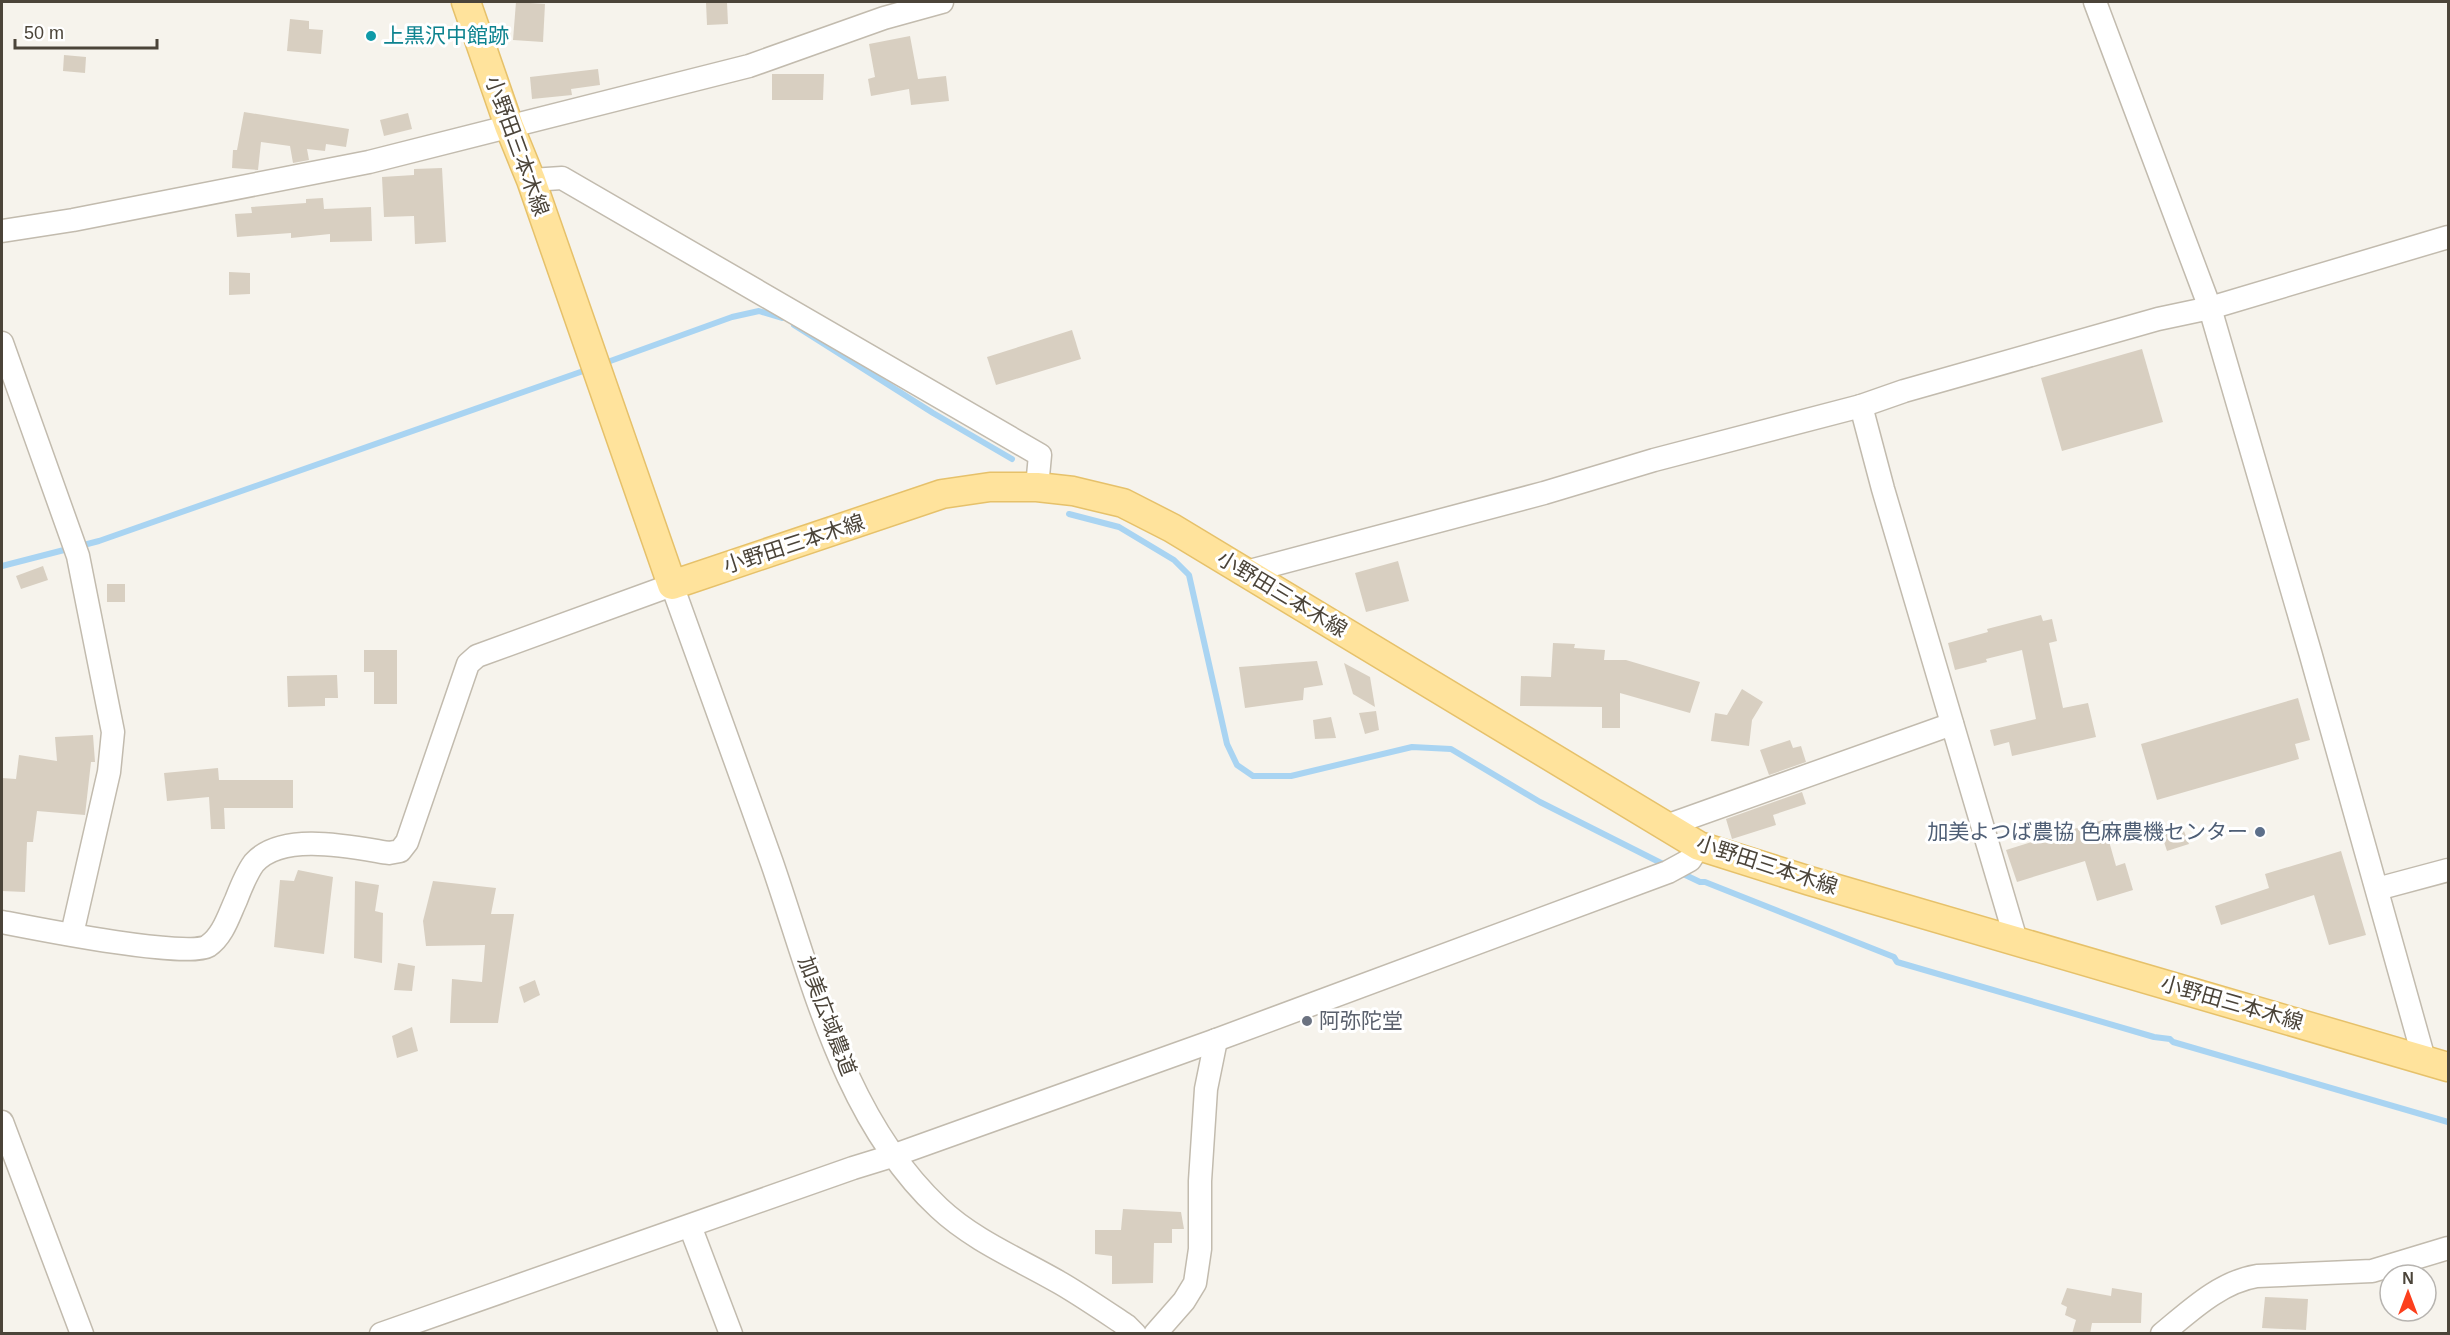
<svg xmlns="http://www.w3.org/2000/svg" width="2450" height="1335" viewBox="0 0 2450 1335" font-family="Arial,'Noto Sans JP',sans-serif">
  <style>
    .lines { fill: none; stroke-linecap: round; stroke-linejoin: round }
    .stream { stroke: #a9d4f2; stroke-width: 6 }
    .building { fill: #d8cfc1 }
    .minor-casing { stroke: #c2bbae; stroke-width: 25 }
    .major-casing { stroke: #e6c16a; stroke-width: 31 }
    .minor { stroke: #fff; stroke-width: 22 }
    .major { stroke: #ffe39c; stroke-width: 28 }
    .culture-dot { fill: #0f9aa8; stroke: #fff; stroke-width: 2 }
    .service-dot { fill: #5c6f8a; stroke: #fff; stroke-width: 2 }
    .worship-dot { fill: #6b7280; stroke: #fff; stroke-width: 2 }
    .labels { text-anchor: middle; stroke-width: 6; stroke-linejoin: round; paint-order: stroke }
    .culture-label { font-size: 21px; fill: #0d838f; stroke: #fff; text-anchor: start }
    .street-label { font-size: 21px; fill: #4b4439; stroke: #fff }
    .service-label { font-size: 21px; fill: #4e5e75; stroke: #fff; text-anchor: end }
    .worship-label { font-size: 21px; fill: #5b616d; stroke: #fff; text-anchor: start }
  </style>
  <rect width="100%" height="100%" fill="#f6f3ec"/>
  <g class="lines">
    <g class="stream">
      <path d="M794,325L933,413L1012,459"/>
      <path d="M602,364L732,317L759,311L782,318"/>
      <path d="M1069,514L1119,527L1174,560L1189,575L1227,744L1237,765L1253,776H1291L1412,747L1451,749L1540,802L1667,866"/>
      <path d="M2,566L99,541L589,369"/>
      <path d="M1679,872L1700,882H1705L1894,957L1897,962L2154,1037L2170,1039L2173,1042L2448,1122"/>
    </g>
  </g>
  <g class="building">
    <path d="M516,2L545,4L543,42L513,40Z"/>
    <path d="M706,2H727L728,24L707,25Z"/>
    <path d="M290,19L309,21V29L323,30L321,54L287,51Z"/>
    <path d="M910,36L918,79L946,76L949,101L911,105L909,89L871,96L868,79L875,77L869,44Z"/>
    <path d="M64,55L86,57L85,73L63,71Z"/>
    <path d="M598,69L600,85L571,89L572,95L532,99L530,77Z"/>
    <path d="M772,74H824L823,100H772Z"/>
    <path d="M244,112L349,129L346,147L326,144L325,151L307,149L309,160L293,163L290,146L261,142L258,170L232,168L233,150H237Z"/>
    <path d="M408,113L412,129L384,136L380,120Z"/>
    <path d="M442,168L446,242L415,244L414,216L384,217L382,177L414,175V169Z"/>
    <path d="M323,198L324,209L371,207L372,241L330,242V234L291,238V233L237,237L235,214L252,213L251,207L306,203V199Z"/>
    <path d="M229,272L250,273V294L229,295Z"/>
    <path d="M1072,330L1081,359L996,385L987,357Z"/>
    <path d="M2142,349L2163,422L2062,451L2041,378Z"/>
    <path d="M1398,561L1409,601L1366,612L1355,573Z"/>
    <path d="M43,566L48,580L21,589L16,576Z"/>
    <rect x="107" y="584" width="18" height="18"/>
    <path d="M2041,615L2043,621L2052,619L2057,641L2049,643L2063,708L2088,703L2096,737L2012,756L2009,742L1994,746L1990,730L2036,719L2022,650L1986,659L1987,662L1955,670L1948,643L1988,632L1987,629Z"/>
    <path d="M1553,643L1575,644L1574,648L1605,650L1604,660H1626L1700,682L1690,713L1620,693V728H1602V707L1520,706L1521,676L1551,677Z"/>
    <path d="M364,650H397V704H374V672H364Z"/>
    <path d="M1317,661L1323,685L1304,688L1303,700L1245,708L1239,667Z"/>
    <path d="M1344,663L1370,677L1375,707L1353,694Z"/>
    <path d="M337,675L338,698H325V706L288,707L287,676Z"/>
    <path d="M1742,689L1763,702L1752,720L1749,746L1711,741L1715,713L1727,715Z"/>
    <path d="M2298,698L2310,740L2295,744L2299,759L2157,800L2141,744Z"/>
    <path d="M1376,711L1379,730L1365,734L1359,713Z"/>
    <path d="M1331,717L1336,738L1315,739L1313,720Z"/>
    <path d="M93,735L95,762H91L85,815L37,811L33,842H27L25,892L2,891V778L16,779L19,755L57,761L55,737Z"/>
    <path d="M1790,740L1793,748L1801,746L1806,762L1769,775L1760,750Z"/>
    <path d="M218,768L219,780H293V808H224L225,829H211L209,797L167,801L164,773Z"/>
    <path d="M1802,792L1806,804L1773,815L1776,825L1732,839L1726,819Z"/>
    <path d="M2103,820L2116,866L2125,863L2133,890L2097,901L2085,861L2017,882L2006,850Z"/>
    <path d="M2182,826L2189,844L2167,851L2161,833Z"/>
    <path d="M2341,851L2366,935L2329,945L2314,895L2221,925L2215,906L2269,888L2265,874Z"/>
    <path d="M298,870L333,877L324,954L274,947L280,880L294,881Z"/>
    <path d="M355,881L379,885L375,911L383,913L382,963L354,958Z"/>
    <path d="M433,881L496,888L491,914H514L498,1023H450L452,979L482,982L485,945L426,946L423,921Z"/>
    <path d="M398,963L415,966L412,991L394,990Z"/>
    <path d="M535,980L540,995L524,1003L519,987Z"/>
    <path d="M412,1027L418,1051L397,1058L392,1036Z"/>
    <path d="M1123,1209L1181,1212L1184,1229H1172V1243H1154L1153,1283L1112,1284V1256L1095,1254V1230H1121Z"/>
    <path d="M2067,1288L2111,1296L2112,1288L2142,1293L2141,1323H2092L2090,1334H2072L2076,1320L2065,1315L2067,1307L2061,1304Z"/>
    <path d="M2265,1297L2308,1299L2306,1330L2262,1328Z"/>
  </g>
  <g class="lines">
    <defs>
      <g id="minor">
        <path d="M2095,2L2210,308L2310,652L2424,1059"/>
        <path d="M531,180L562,178L1040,455L1037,487"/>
        <path d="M2,231L73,220L369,162L749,66L884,18L942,2"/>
        <path d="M2,343L78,556L113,732L109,772L72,934"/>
        <path d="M1861,406L1883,489L2016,940"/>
        <path d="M1246,572L1544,493L1654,460L1861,406L1904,391L2158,319L2210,308L2448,237"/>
        <path d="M1666,826L1952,724"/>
        <path d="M2377,889L2448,870"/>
        <path d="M2,922C33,928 187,959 208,946C223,936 229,915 236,900C241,887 246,874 254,863C282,831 352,847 389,853L400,851L407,842L468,664L477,656L672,585C705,677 739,770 772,863C813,982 844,1119 939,1208C974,1241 1021,1260 1062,1284C1084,1297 1106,1312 1127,1326L1135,1334"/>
        <path d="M2,1122L82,1334"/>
        <path d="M690,1226L731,1334"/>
        <path d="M381,1334L853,1168L892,1156L1216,1040L1668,872L1690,860L1699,846"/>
        <path d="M1155,1334L1184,1301L1195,1283L1200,1249V1181L1206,1089L1216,1040"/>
        <path d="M2162,1334C2190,1311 2220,1282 2257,1276L2372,1271L2448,1248"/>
      </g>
      <path id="major" d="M466,2L509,126L531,180L672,585L942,494L990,487H1037L1073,491L1123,503L1172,528L1699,846L1810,881L2448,1067"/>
    </defs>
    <use href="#minor" class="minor-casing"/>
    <use href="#major" class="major-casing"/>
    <use href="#minor" class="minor"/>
    <use href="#major" class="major"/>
  </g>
  <circle class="culture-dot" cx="371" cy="36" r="6"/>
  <circle class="service-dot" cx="2260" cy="832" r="6"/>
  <circle class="worship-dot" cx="1307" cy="1021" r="6"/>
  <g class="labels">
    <g class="culture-label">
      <text x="383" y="43">上黒沢中館跡</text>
    </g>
    <g class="street-label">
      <text transform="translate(517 146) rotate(70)" y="7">小野田三本木線</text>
      <text transform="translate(794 544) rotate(-18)" y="7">小野田三本木線</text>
      <text transform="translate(1282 594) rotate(31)" y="7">小野田三本木線</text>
      <text transform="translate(1767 865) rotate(18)" y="7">小野田三本木線</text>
      <text transform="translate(2232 1003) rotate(16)" y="7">小野田三本木線</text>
      <text transform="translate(827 1016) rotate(69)" y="7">加美広域農道</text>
    </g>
    <g class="service-label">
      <text x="2248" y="839">加美よつば農協 色麻農機センター</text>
    </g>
    <g class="worship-label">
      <text x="1319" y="1028">阿弥陀堂</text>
    </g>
  </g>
  <rect width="2450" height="1335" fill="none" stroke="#4b4439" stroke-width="6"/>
  <g transform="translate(2408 1293)"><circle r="28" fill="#ffffff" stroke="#b7b4b0" stroke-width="1.5"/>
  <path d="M0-4.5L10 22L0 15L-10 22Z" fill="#fc3f1d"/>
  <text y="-9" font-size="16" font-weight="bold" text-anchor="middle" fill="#4b4439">N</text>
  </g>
  <path d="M15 39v9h142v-9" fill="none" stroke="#4b4439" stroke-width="3"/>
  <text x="24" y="39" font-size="18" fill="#4b4439" stroke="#ffffff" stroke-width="4.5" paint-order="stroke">50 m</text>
</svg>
